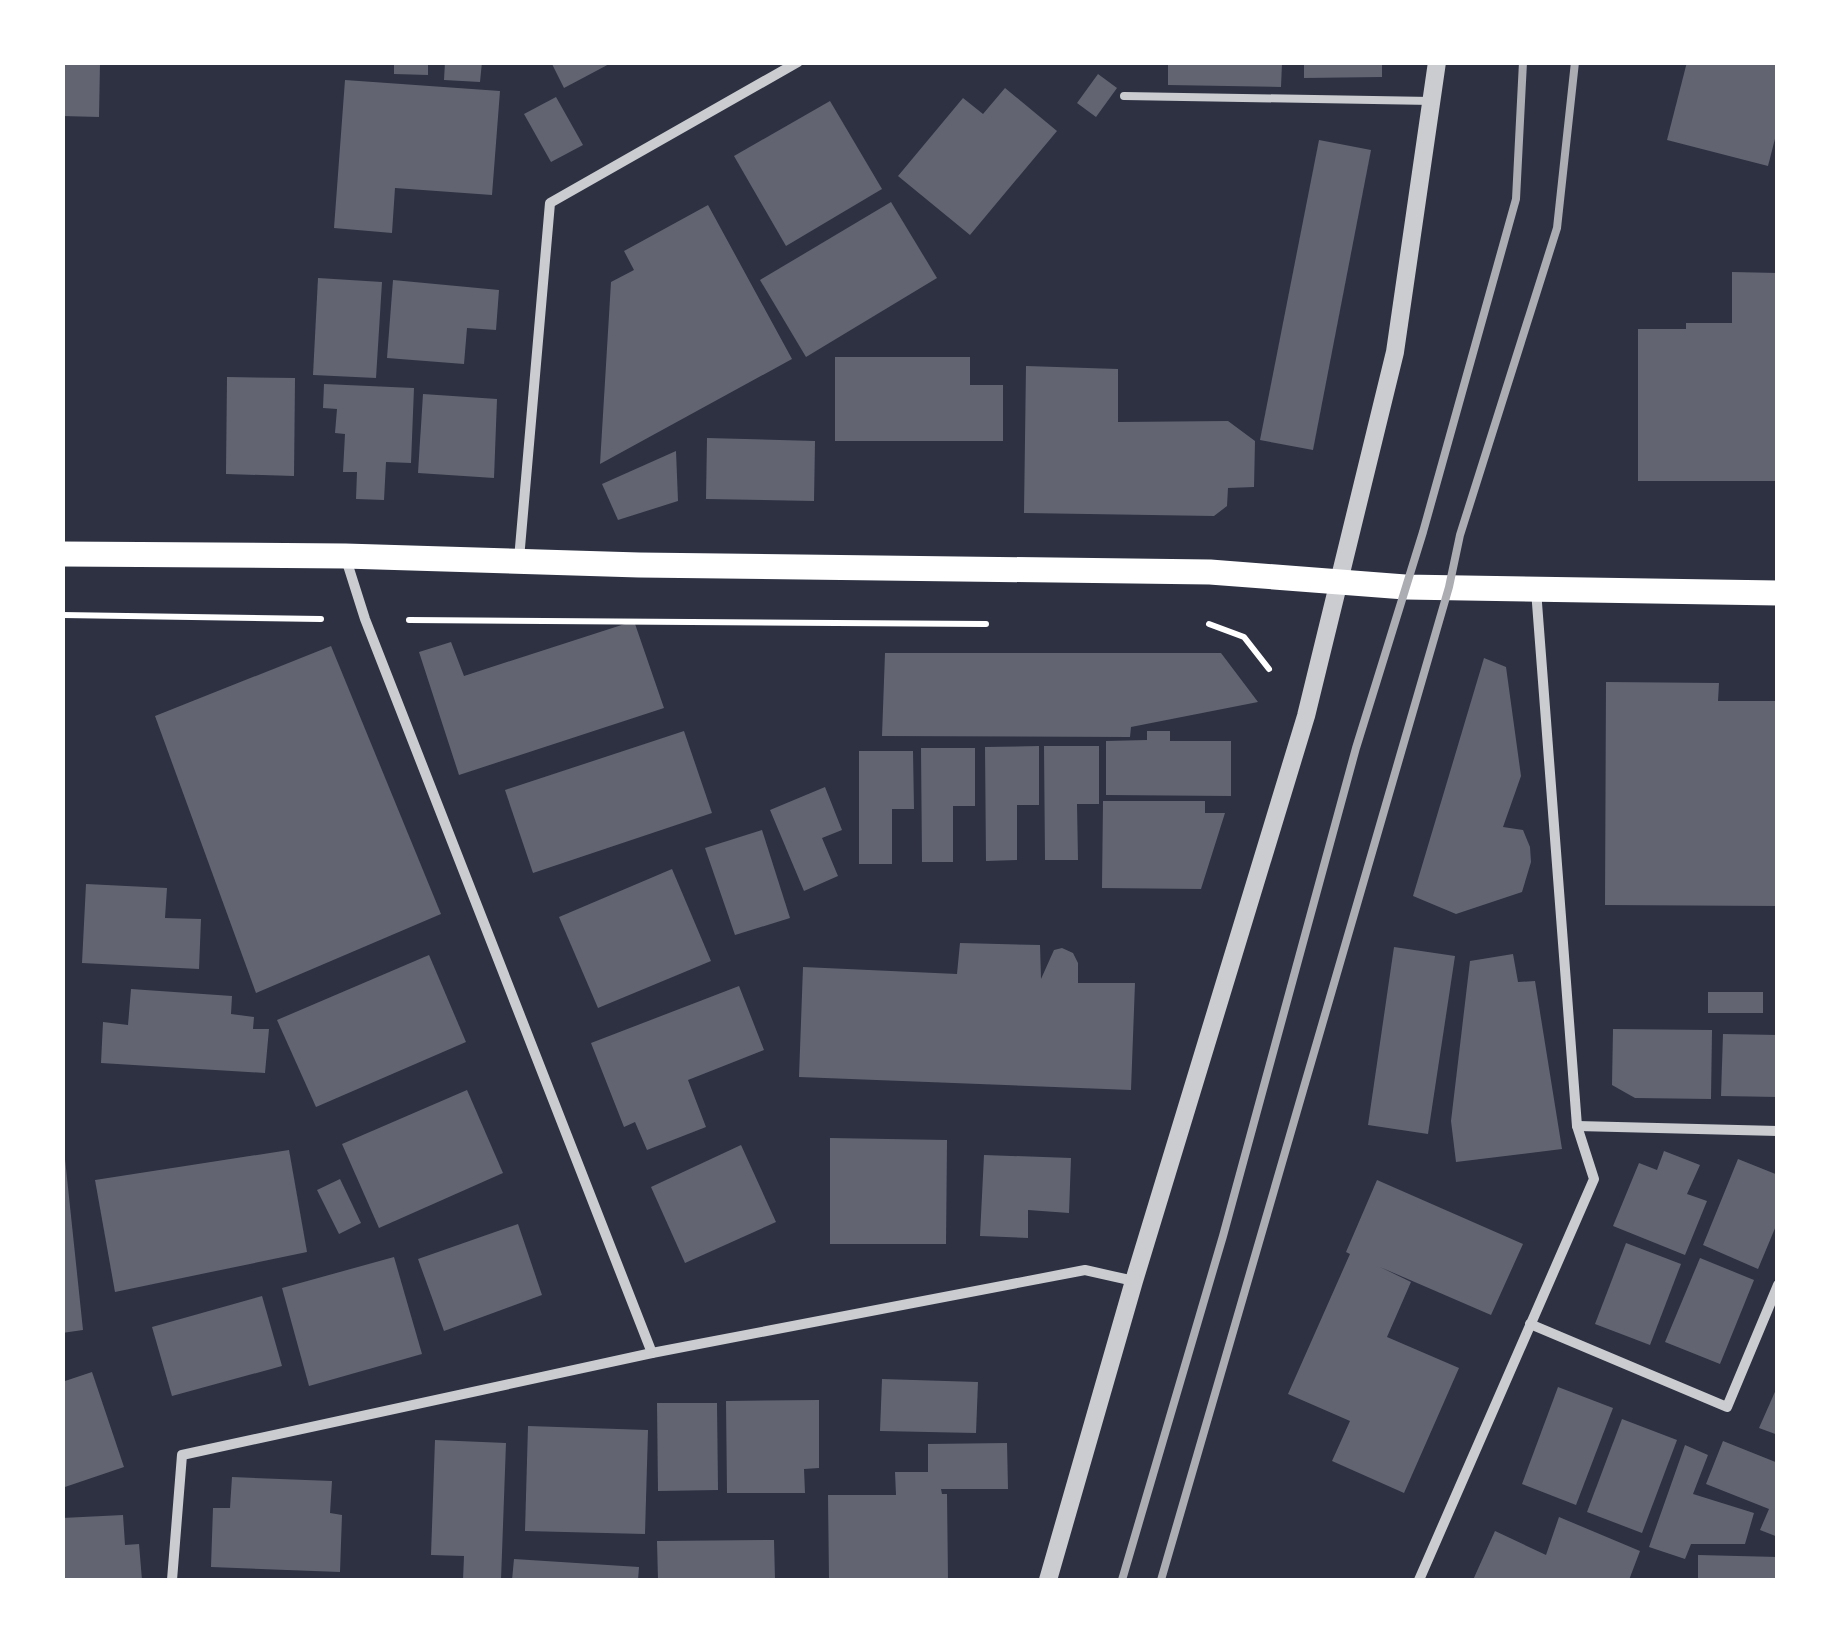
<svg xmlns="http://www.w3.org/2000/svg" width="1840" height="1643" viewBox="0 0 1840 1643" font-family="'Sofia Sans Condensed',sans-serif">
  <style>
    .building { fill: #626471 }
    .lines { fill: none; stroke-linecap: round; stroke-linejoin: round }
    .path { stroke: #fff; stroke-width: 6 }
    .service { stroke: #caccd0; stroke-width: 8 }
    .minor { stroke: #caccd0; stroke-width: 10 }
    .tertiary { stroke: #caccd0; stroke-width: 18 }
    .primary { stroke: #fff; stroke-width: 25 }
    .rail { stroke: #abadb3; stroke-width: 8 }
  </style>
  <rect width="100%" height="100%" fill="#2d3142"/>
  <g class="building">
    <path d="M62,62H100L99,117L62,116Z"/>
    <path d="M394,62H428V75L394,74Z"/>
    <path d="M445,62H482L480,82L444,80Z"/>
    <path d="M551,62H613L564,88Z"/>
    <path d="M1168,62L1282,63L1281,87L1168,85Z"/>
    <path d="M1304,62H1382V77L1304,78Z"/>
    <path d="M1687,62H1778V127L1768,166L1667,140Z"/>
    <path d="M1098,74L1117,88L1096,117L1077,103Z"/>
    <path d="M345,80L500,91L492,195L395,188L392,233L334,228Z"/>
    <path d="M1005,88L1057,131L970,235L898,176L963,98L983,114Z"/>
    <path d="M556,97L583,145L551,162L524,114Z"/>
    <path d="M830,101L882,189L786,246L734,156Z"/>
    <path d="M1319,140L1371,150L1313,450L1260,440Z"/>
    <path d="M891,202L937,278L806,357L760,280Z"/>
    <path d="M708,205L792,359L600,464L611,282L634,270L624,251Z"/>
    <path d="M1732,272L1778,273V481H1638V329H1686V323H1732Z"/>
    <path d="M318,278L382,282L376,378L313,375Z"/>
    <path d="M393,280L499,290L496,330L467,328L464,364L387,358Z"/>
    <path d="M835,357H970V385H1003V441H835Z"/>
    <path d="M1026,366L1118,369V422L1228,421L1255,441L1254,487L1228,488L1227,506L1214,516L1024,513Z"/>
    <path d="M227,377L295,378L294,476L226,474Z"/>
    <path d="M324,384L414,388L411,463L386,462L384,500L356,499L357,472H343L345,434L335,433L337,409L323,408Z"/>
    <path d="M423,394L497,399L494,478L418,473Z"/>
    <path d="M707,438L815,441L814,501L706,499Z"/>
    <path d="M676,451L678,501L618,520L602,484Z"/>
    <path d="M634,621L664,708L459,775L419,652L451,642L464,676Z"/>
    <path d="M331,646L441,914L256,993L155,716Z"/>
    <path d="M885,653H1221L1258,702L1131,727L1130,737L882,736Z"/>
    <path d="M1484,658L1506,667L1521,776L1503,827L1523,830L1530,847L1531,862L1522,892L1456,914L1413,896Z"/>
    <path d="M1606,682L1719,683L1718,701H1778V906L1605,905Z"/>
    <path d="M684,731L712,813L533,873L505,790Z"/>
    <path d="M1147,731H1170V741H1231V796L1106,795V741L1147,740Z"/>
    <path d="M1039,746V805H1017V860L986,861L985,747Z"/>
    <path d="M1044,746H1099V804H1077L1078,860H1045Z"/>
    <path d="M921,748H975V806H953V862H922Z"/>
    <path d="M859,751H913L914,809H892V864H859Z"/>
    <path d="M825,787L842,830L822,838L838,876L804,891L770,810Z"/>
    <path d="M1103,801H1205V813H1225L1201,889L1102,888Z"/>
    <path d="M762,830L790,918L735,935L705,848Z"/>
    <path d="M672,869L711,961L598,1008L559,917Z"/>
    <path d="M86,884L167,888L165,918L201,919L199,969L82,963Z"/>
    <path d="M960,943L1040,945L1041,979L1054,950L1062,948L1073,953L1078,963V983H1135L1131,1090L799,1077L803,967L957,974Z"/>
    <path d="M1394,947L1455,956L1428,1134L1368,1125Z"/>
    <path d="M1513,954L1518,982L1535,981L1562,1149L1456,1162L1451,1121L1470,961Z"/>
    <path d="M429,955L466,1042L316,1107L277,1020Z"/>
    <path d="M739,986L764,1050L688,1080L706,1127L647,1150L635,1122L624,1127L591,1043Z"/>
    <path d="M131,989L232,996L231,1014L254,1017L253,1029H269L265,1073L101,1063L103,1022L128,1025Z"/>
    <rect x="1708" y="992" width="55" height="21"/>
    <path d="M1613,1029L1712,1030L1711,1099L1635,1098L1612,1085Z"/>
    <path d="M1723,1034L1778,1035V1097L1721,1096Z"/>
    <path d="M467,1090L503,1173L379,1228L342,1144Z"/>
    <path d="M830,1138L947,1140L946,1244H830Z"/>
    <path d="M741,1145L776,1222L685,1263L651,1187Z"/>
    <path d="M289,1150L307,1252L115,1292L95,1180Z"/>
    <path d="M1664,1151L1700,1165L1687,1194L1707,1201L1685,1255L1613,1226L1639,1163L1657,1170Z"/>
    <path d="M984,1155L1071,1158L1069,1213L1028,1210V1238L980,1236Z"/>
    <path d="M62,1159H65L83,1330L62,1333Z"/>
    <path d="M1738,1159L1778,1175V1221L1758,1269L1703,1245Z"/>
    <path d="M340,1179L361,1223L339,1234L317,1190Z"/>
    <path d="M1377,1180L1523,1244L1491,1315L1380,1267L1411,1282L1387,1337L1459,1368L1404,1493L1332,1461L1350,1421L1288,1394L1350,1254L1346,1252Z"/>
    <path d="M518,1224L542,1295L444,1331L418,1259Z"/>
    <path d="M1626,1243L1681,1264L1650,1345L1595,1324Z"/>
    <path d="M394,1257L422,1354L309,1386L282,1288Z"/>
    <path d="M1700,1258L1754,1280L1720,1364L1665,1342Z"/>
    <path d="M262,1296L282,1366L172,1396L152,1327Z"/>
    <path d="M92,1372L124,1467L62,1488V1382Z"/>
    <path d="M882,1379L978,1382L976,1433L880,1431Z"/>
    <path d="M1778,1385V1435L1759,1428Z"/>
    <path d="M1558,1387L1613,1408L1576,1505L1522,1484Z"/>
    <path d="M819,1400V1468L804,1469L805,1493H727L726,1401Z"/>
    <path d="M657,1403H717L718,1490L658,1491Z"/>
    <path d="M1622,1419L1677,1440L1642,1533L1587,1512Z"/>
    <path d="M528,1426L648,1430L645,1534L525,1531Z"/>
    <path d="M435,1440L506,1443L501,1580H463L464,1556L431,1555Z"/>
    <path d="M1723,1441L1778,1463V1537L1760,1530L1769,1509L1706,1484Z"/>
    <path d="M1007,1443L1008,1489H941L942,1494H947L948,1580H829L828,1495H896L895,1472H928V1444Z"/>
    <path d="M1685,1445L1708,1455L1693,1494L1754,1513L1745,1544H1691L1685,1559L1649,1547Z"/>
    <path d="M232,1477L332,1481L330,1513L342,1515L340,1572L211,1567L213,1508H230Z"/>
    <path d="M123,1515L125,1545L139,1544L142,1580H62V1518Z"/>
    <path d="M1559,1517L1640,1551L1629,1580H1473L1495,1531L1546,1555Z"/>
    <path d="M774,1540L775,1580H658L657,1541Z"/>
    <path d="M1698,1555L1778,1557V1580H1698Z"/>
    <path d="M514,1559L639,1567L638,1580H512Z"/>
  </g>
  <g class="lines">
    <g class="path">
      <path d="M62,615L321,619"/>
      <path d="M409,620L986,624"/>
      <path d="M1209,624L1244,637L1269,669"/>
    </g>
    <path class="service" d="M1124,96L1432,101"/>
    <g class="minor">
      <path d="M345,556L365,619L652,1353"/>
      <path d="M519,559L550,203L798,62"/>
      <path d="M1577,1126L1778,1131"/>
      <path d="M1530,1324L1727,1407L1778,1285"/>
      <path d="M172,1580L182,1455L652,1353L1085,1270L1134,1281"/>
      <path d="M1419,1580L1594,1179L1577,1126L1536,590"/>
    </g>
    <path class="tertiary" d="M1048,1580L1134,1281L1306,716L1395,352L1437,62"/>
    <path class="primary" d="M62,554L345,556L639,565L1210,572L1405,587L1778,593"/>
    <g class="rail">
      <path d="M1122,1580L1223,1236L1356,748L1423,532L1516,199L1523,62"/>
      <path d="M1161,1580L1449,587L1460,535L1557,228L1575,62"/>
    </g>
  </g>
  <rect width="1840" height="1643" fill="none" stroke="#ffffff" stroke-width="130"/>
</svg>
